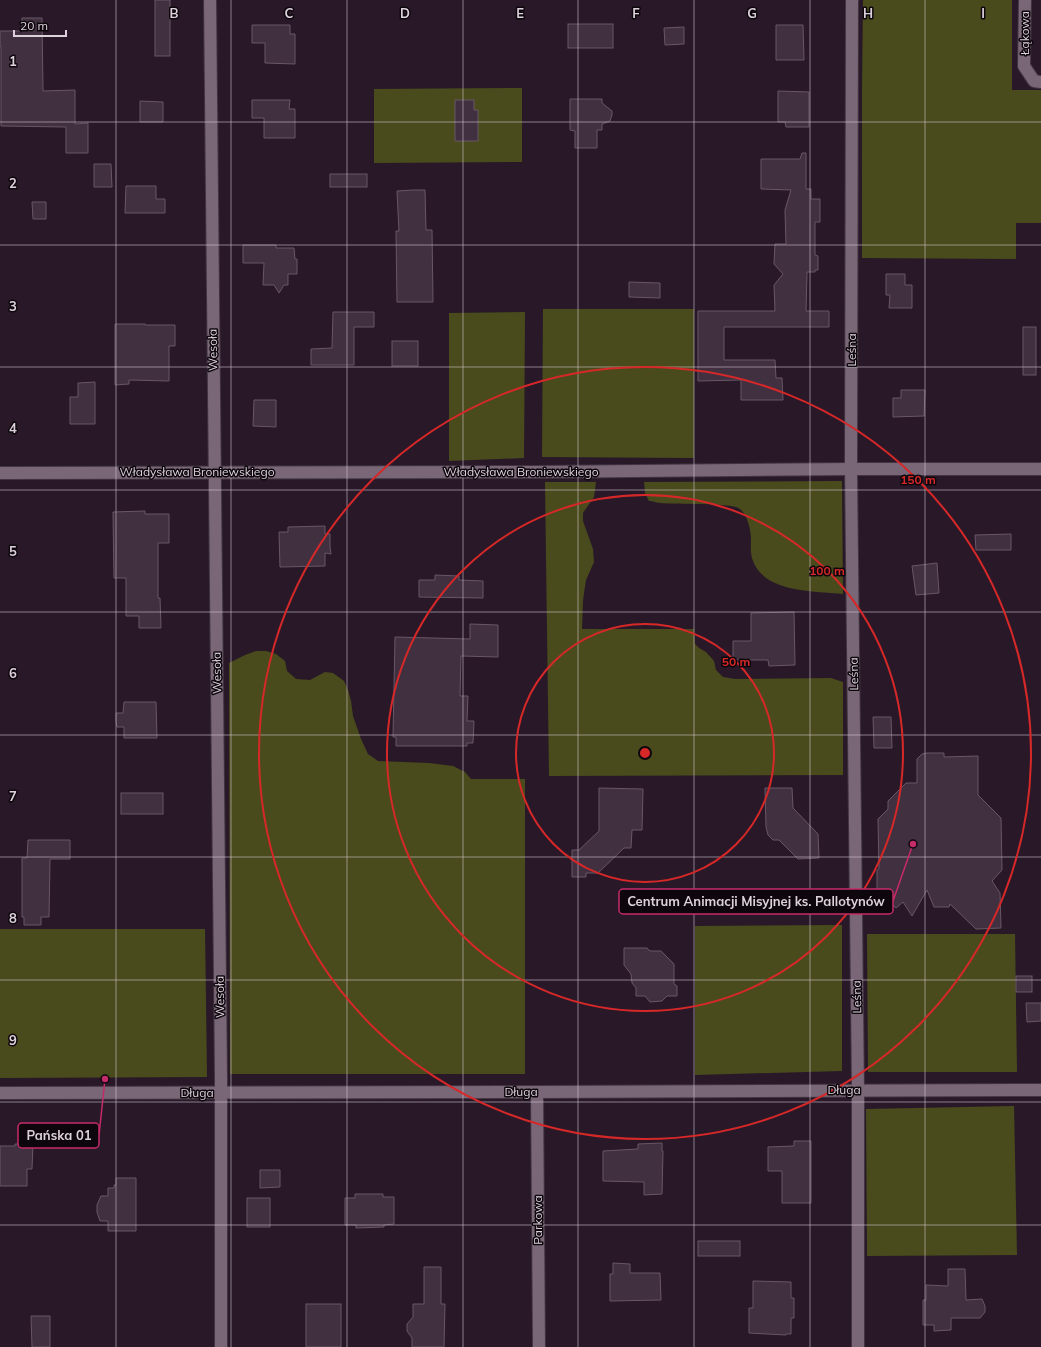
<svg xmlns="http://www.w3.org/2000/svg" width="1041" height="1347" viewBox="0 0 1041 1347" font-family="Mulish,sans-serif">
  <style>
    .green { fill: #494b1c }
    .building { fill: #413040; stroke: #695667 }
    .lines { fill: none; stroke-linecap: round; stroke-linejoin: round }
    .minor-casing { stroke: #423541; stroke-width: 14 }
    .minor { stroke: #796677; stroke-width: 12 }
    .grid { fill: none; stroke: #ddd2dc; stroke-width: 1; stroke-opacity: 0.55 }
    .ring { fill: none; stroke: #d62828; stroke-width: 2 }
    .labels { text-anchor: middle; stroke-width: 3; stroke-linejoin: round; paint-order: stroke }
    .street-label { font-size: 12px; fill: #ddd2dc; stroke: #0d070d }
    .grid-label { font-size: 13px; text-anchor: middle; font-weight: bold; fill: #ddd2dc; stroke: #0d070d; stroke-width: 3; stroke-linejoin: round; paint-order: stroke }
    .centre { fill: #d62828; stroke: #0d070d; stroke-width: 2 }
    .ring-label { font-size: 12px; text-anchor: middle; font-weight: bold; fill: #d62828; stroke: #0d070d; stroke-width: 3; stroke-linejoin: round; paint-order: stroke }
    .leader { fill: none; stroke: #c52b68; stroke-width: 1.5 }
    .callout-dot { fill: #c52b68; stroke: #0d070d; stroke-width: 1.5 }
    .callout { fill: #0d070d; stroke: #c52b68; stroke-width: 1.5 }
    .callout-label { font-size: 13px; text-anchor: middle; font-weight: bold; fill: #ddd2dc }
  </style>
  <rect width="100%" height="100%" fill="#291928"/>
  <g class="green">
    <path d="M863,0H1012V90H1041V223H1016V259L862,258V88Z"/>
    <path d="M522,88V162L374,163V89Z"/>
    <path d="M543,309H694V458L542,457Z"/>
    <path d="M525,312L524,458L449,461V313Z"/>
    <path d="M842,481L843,594C814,591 765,593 753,561C750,554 751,545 751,537C750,528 748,516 740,509C732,502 676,505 661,503C657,503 653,501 649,501L645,493L644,482Z"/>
    <path d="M545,482H596L594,497L583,513V521L593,549L594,562L586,580L583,600L582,629H694L695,644L699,648L706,652L714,661L716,670L723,677L735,679L831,678L843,682V775L549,776Z"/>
    <path d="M256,651H266L276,654L285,661L287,671L296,679L310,680L325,672L333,673L344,681L348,690L351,701L353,716L361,739L368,754L378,761L429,763L453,766L465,772L471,779H525V1074H230L229,663L245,655Z"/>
    <path d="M842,925V1071L695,1075V926Z"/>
    <path d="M0,929H205L207,1077L0,1078Z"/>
    <path d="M867,934H1015L1017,1072H868Z"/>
    <path d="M1014,1106L1017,1255L867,1256L866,1109Z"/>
  </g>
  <g class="building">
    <rect x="155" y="0" width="15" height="56"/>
    <path d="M22,18H42L43,91L75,90V124L88,123V153H66V127L1,126V46H0V31H22Z"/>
    <rect x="568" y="24" width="45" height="24"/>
    <path d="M252,25H290V34H295V64L265,63V43H252Z"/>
    <path d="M776,25H803L804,60H776Z"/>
    <path d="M684,27V44L665,45L664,28Z"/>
    <path d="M778,91L809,92V127H786L785,122H778Z"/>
    <path d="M570,99H602V103L612,111V115L610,121L602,124V130H597V148H575V131L570,130Z"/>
    <path d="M252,100H290L289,109H295V138H264V118H252Z"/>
    <path d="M455,100H474V110H478V141H455Z"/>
    <path d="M140,101L163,102V122H140Z"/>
    <path d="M802,153H806V189H811V199H820V222H815V255L818,256V270H815V272H807L806,311H829V327H724V360H775L776,378H782L783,400H741V380L698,381V311H775L774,285L783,274L774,264L775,244H786L785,210L791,190L761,189V159H800Z"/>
    <path d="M94,164H111L112,187H94Z"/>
    <rect x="330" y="174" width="37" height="13"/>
    <path d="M126,186H156V199H165V213H125Z"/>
    <path d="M413,190H425L426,230H432L433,302H397L396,231H399L397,191Z"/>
    <path d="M32,202H46V219H33Z"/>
    <path d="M243,245H276V248H294L295,259H297V274H288V285H284L279,293L274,285H263L264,263H243Z"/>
    <path d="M886,274H905V285H912V308H889L890,295H886Z"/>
    <path d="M629,282L660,283V298L629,297Z"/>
    <path d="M333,312H374V327H354V365H311V349L332,348Z"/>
    <path d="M115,324H145V325H175V346H169V381L129,380V384L115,385Z"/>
    <rect x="1023" y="327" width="13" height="48"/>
    <rect x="392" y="341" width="26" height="25"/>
    <path d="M95,382V424H70V397H78V383Z"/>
    <path d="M901,390H925L924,416L893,417V398H901Z"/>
    <path d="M254,400H276V427L253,426Z"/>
    <path d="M145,511V514H169V543H158V598H160L161,628H139V616H126V578H114L113,512Z"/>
    <path d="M325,526V534H330V547L331,554L325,553V566L280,567L279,532H288V527Z"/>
    <path d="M1011,534V550H976L975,535Z"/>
    <path d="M937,563L939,593L916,595L912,566Z"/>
    <path d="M435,575L459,576V580L483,581V598L419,597V580H435Z"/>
    <path d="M794,612L795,665L769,666L768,660H733V641H751V613Z"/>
    <path d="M470,624L498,625V657L461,656L460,696H468L467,721H474L473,743H467V746H396V737H393L395,637L470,639Z"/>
    <path d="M124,702H156L157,738H124V727H117L116,721V713H123Z"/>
    <path d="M873,717H891L892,748H874Z"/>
    <path d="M927,753H944V757L978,756V795L1001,818L1002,870L992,881L1000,893L1001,928L976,929L950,904L949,907H934L927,890L912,916L903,902L896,908L877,889V870L879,869L878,819L888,809V801L906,783H917V759L922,754Z"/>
    <path d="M599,788L643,789L642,830H632L631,848H624L598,873H586V877H572V850H579L599,831Z"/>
    <path d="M765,788H792L793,808L818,834L819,858L798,859L779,840H773L768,835L766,827Z"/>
    <rect x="121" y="793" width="42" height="21"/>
    <path d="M28,840H70V859H50L49,917H41V925H24V917H22V858H27Z"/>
    <path d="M624,948H647L650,951H661L674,964V984L677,986V996H667L662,1001L650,1002L645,996H636V988L632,983L631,974L624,965Z"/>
    <rect x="1016" y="976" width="16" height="16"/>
    <path d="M1026,1003H1041V1021L1027,1022Z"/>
    <path d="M794,1141H811V1203H782V1171H768V1147L794,1146Z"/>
    <path d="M662,1143V1151H663L662,1194L644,1195V1182L603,1181V1151L638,1149V1144Z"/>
    <path d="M15,1144H33L32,1169H27V1186H0V1146H15Z"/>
    <path d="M260,1170H280V1187L260,1188Z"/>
    <path d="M116,1178H136V1231H108V1221H100L97,1212V1205L101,1196H108V1188H114V1185H116Z"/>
    <path d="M355,1194H383V1197H394V1224L384,1225V1227L356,1228V1225H345V1198H355Z"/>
    <rect x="247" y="1198" width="23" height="29"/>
    <rect x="698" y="1241" width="42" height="15"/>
    <path d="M613,1263L630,1264V1273H660L661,1300L610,1301V1274H613Z"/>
    <path d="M424,1267H441V1304H445L444,1347H412V1338L407,1331V1324L413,1317V1304H424Z"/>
    <path d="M948,1269H965L966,1300L982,1299L985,1306V1312L980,1318H951V1330L934,1331V1325H923V1300H926V1285L948,1286Z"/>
    <path d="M753,1281L791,1282V1298H794V1318H791V1334H786V1335L749,1333V1308H753Z"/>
    <rect x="306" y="1304" width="35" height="43"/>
    <path d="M31,1316H50V1347H32Z"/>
  </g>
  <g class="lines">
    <defs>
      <g id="minor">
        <path d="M210,0L221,1079V1347"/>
        <path d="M852,0L851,469L858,1090V1347"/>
        <path d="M1025,0L1024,66L1034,81L1041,82"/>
        <path d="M0,473L535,472L851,469H1041"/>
        <path d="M537,1092L539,1347"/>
        <path d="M0,1093L537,1092L1041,1090"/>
      </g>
    </defs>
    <use href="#minor" class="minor-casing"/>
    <use href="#minor" class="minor"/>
  </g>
  <path class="grid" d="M116,0V1347M231,0V1347M347,0V1347M463,0V1347M578,0V1347M694,0V1347M810,0V1347M925,0V1347M0,122H1041M0,245H1041M0,367H1041M0,490H1041M0,612H1041M0,735H1041M0,857H1041M0,980H1041M0,1102H1041M0,1225H1041"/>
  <g class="ring">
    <circle cx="645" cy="753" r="129"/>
    <circle cx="645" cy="753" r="258"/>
    <circle cx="645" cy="753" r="386"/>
  </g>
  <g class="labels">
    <g class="street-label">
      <text transform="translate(1025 33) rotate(-90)" y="4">Łąkowa</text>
      <text transform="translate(213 350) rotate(-91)" y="4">Wesoła</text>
      <text transform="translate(852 350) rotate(-90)" y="4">Leśna</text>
      <text x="197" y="476">Władysława Broniewskiego</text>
      <text x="521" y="476">Władysława Broniewskiego</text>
      <text transform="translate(217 673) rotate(-91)" y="4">Wesoła</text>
      <text transform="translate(854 674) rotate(-91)" y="4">Leśna</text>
      <text transform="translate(220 997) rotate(-91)" y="4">Wesoła</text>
      <text transform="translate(857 997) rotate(-91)" y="4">Leśna</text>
      <text x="844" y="1094">Długa</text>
      <text x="521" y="1096">Długa</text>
      <text x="197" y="1097">Długa</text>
      <text transform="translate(538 1220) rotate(-90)" y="4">Parkowa</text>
    </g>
  </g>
  <g class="grid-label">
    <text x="174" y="18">B</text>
    <text x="289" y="18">C</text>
    <text x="405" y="18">D</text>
    <text x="520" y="18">E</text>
    <text x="636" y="18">F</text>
    <text x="752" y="18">G</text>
    <text x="868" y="18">H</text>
    <text x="983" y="18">I</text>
    <text x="13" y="66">1</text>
    <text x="13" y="188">2</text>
    <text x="13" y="311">3</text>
    <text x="13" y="433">4</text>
    <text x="13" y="556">5</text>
    <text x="13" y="678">6</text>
    <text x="13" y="801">7</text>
    <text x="13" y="923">8</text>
    <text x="13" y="1045">9</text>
  </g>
  <circle cx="645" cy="753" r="6" class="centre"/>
  <g class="ring-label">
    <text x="918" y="484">150 m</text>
    <text x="827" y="575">100 m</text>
    <text x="736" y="666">50 m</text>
  </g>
  <path class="leader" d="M913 844L893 901M105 1079L99 1135"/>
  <g class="callout-dot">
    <circle cx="913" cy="844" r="4"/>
    <circle cx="105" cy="1079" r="4"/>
  </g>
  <g class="callout">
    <rect x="619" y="889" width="274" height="25" rx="4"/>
    <rect x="18" y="1123" width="81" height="25" rx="4"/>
  </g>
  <g class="callout-label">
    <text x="756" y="906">Centrum Animacji Misyjnej ks. Pallotynów</text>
    <text x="59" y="1140">Pańska 01</text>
  </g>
  <path d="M14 30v6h52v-6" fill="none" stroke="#ddd2dc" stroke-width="2"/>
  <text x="20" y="30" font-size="12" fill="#ddd2dc" stroke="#0d070d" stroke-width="3" paint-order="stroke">20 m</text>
</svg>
